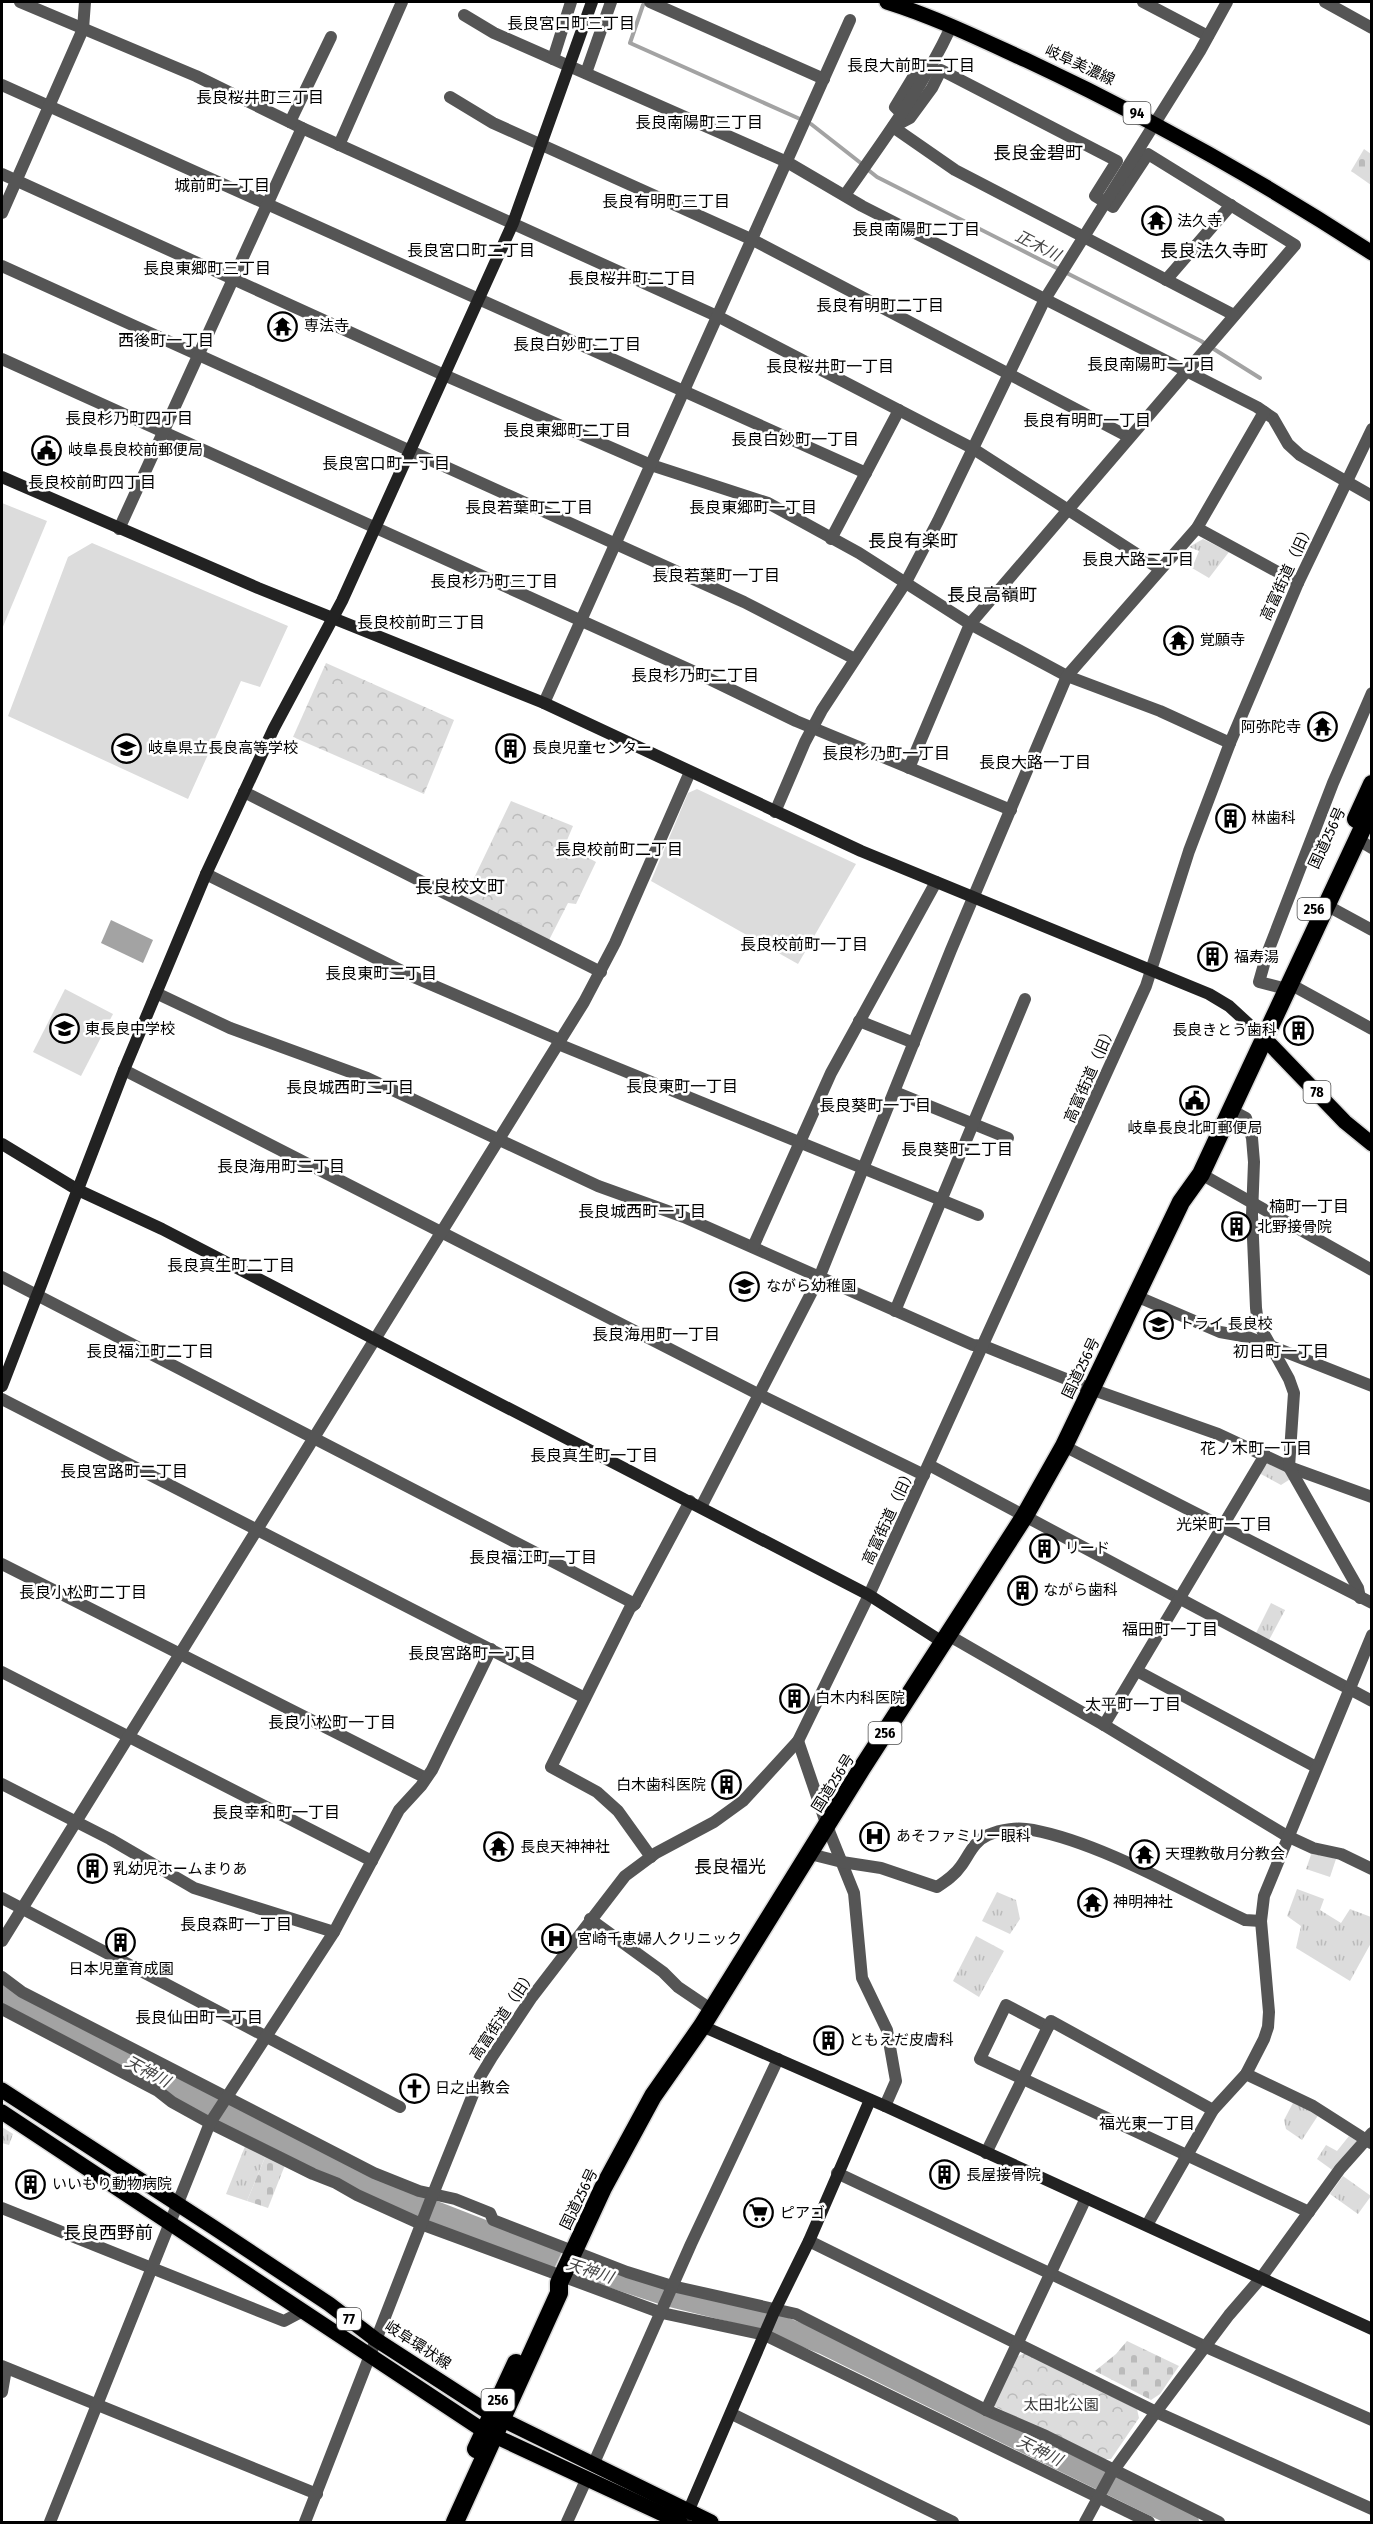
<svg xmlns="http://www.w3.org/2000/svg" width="1373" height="2524" viewBox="0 0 1373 2524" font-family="'Fira Sans Condensed','Noto Sans JP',sans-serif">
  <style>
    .grass { fill: url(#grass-tufts) }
    .forest { fill: url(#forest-crowns) }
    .cemetery { fill: url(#cemetery-stones) }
    .pitch { fill: #dcdcdc }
    .water { fill: #a3a3a3 }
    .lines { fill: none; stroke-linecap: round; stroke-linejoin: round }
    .stream { stroke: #a3a3a3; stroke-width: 4 }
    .river { stroke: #a3a3a3; stroke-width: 22 }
    .primary-casing { stroke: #dbdbdb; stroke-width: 18 }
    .highway-casing { stroke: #dbdbdb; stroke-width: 21 }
    .street { stroke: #555; stroke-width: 12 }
    .secondary { stroke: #222; stroke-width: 12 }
    .primary { stroke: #000; stroke-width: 15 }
    .highway { stroke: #000; stroke-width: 18 }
    .labels { text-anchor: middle; stroke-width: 5; stroke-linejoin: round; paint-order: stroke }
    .shield { fill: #fff; stroke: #4c4c4c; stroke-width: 1.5 }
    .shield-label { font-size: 14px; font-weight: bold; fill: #000 }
    .street-label { font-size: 15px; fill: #000; stroke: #fff }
    .poi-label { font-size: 15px; fill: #000; stroke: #fff; text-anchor: start }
    .park-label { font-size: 15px; fill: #333; stroke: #fff }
    .neighbourhood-label { font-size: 16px; fill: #000; stroke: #fff }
    .water-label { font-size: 16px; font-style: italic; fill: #444; stroke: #fff }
    .quarter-label { font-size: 18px; fill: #000; stroke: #fff }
  </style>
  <defs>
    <pattern id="grass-tufts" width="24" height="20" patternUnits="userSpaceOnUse" patternTransform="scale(1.5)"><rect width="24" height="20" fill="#dcdcdc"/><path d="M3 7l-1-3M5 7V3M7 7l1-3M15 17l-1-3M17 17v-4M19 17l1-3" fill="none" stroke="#bbb"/></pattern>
    <pattern id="forest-crowns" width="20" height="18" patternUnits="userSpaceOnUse" patternTransform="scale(1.5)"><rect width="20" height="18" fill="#dcdcdc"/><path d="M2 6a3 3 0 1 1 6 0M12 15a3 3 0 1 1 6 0" fill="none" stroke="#bbb"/></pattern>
    <pattern id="cemetery-stones" width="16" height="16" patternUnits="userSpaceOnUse" patternTransform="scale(1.5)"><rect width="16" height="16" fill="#dcdcdc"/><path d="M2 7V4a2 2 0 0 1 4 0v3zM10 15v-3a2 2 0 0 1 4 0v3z" fill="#bbb"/></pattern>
  </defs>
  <rect width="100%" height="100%" fill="#fff"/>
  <g class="grass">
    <path d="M1203,539L1229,552L1209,578L1192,568L1199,551L1189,547Z"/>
    <path d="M1268,1463L1290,1473L1292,1478L1281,1485L1259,1473Z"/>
    <path d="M1271,1603L1285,1610L1269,1640L1256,1633Z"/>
    <path d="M1312,1852L1336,1859L1330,1877L1306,1869Z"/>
    <path d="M1297,1889L1324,1899L1320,1910L1341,1923L1350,1909L1371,1917V1943L1350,1981L1296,1948L1301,1926L1287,1916Z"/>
    <path d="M997,1892L1016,1900L1020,1919L1010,1934L982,1921Z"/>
    <path d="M976,1936L1004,1951L979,1997L953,1981Z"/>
    <path d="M1294,2101L1319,2114L1302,2140L1286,2129L1284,2120Z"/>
    <path d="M2,2127L13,2134L9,2145L2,2143Z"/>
    <path d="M1349,2136L1357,2141L1335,2172L1317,2159L1326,2145L1337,2151Z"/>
    <path d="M246,2144L266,2155L247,2201L226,2194Z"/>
    <path d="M1343,2176L1371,2196L1358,2214L1330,2194Z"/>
  </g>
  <g class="forest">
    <path d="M326,663L454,720L424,794L293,737Z"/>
    <path d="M511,801L573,826L565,845L596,862L576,904L568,903L548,942L464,899Z"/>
    <path d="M1025,2353L1137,2409L1139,2418L1111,2459H1101L994,2406L1016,2357Z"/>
  </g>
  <g class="cemetery">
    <path d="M1364,149L1371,154V185L1351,171Z"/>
    <path d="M266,2155L285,2165L268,2208L247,2201Z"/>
    <path d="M1127,2341L1179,2366L1160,2394L1151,2400L1095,2371L1116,2354Z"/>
  </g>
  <g class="pitch">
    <path d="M2,503L47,521L2,629Z"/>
    <path d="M92,543L288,626L260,687L241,681L188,799L8,716L68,557Z"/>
    <path d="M697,789L856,864L798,964L651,881L688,793Z"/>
    <path d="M65,989L113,1014L81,1076L33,1052Z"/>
  </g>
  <path class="water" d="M111,920L153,940L143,963L101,943Z"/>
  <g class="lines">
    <g class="stream">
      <path d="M643,5L630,43L800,119"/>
      <path d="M811,124L862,164"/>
      <path d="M867,169L877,177L1201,341L1260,378"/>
    </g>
    <path class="river" d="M2,1995L40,2018L331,2167L412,2203L546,2255L667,2295L756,2317L825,2344L1188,2522"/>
    <defs>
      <g id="primary">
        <path d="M887,2C935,17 980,39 1026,60C1146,116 1260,180 1372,253"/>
        <path d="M1265,1039L1345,1122L1372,1144"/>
        <path d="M2,2090L213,2227L329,2304L375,2339L491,2414L711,2522"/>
        <path d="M2,2112L484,2431L680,2522"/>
      </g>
      <g id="highway">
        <path d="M1356,819L1372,784"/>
        <path d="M476,2449L516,2363"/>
        <path d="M455,2522L559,2293V2283L603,2188L653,2096L702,2026L862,1768L1024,1517L1064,1446L1181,1202L1201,1174L1372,808"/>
      </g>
    </defs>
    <use href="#primary" class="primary-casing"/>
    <use href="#highway" class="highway-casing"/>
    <g class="street">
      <path d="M20,2L196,76L302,128L719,317L972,448L1160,569"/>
      <path d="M650,2L824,79"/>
      <path d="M1143,2L1208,36"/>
      <path d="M1325,2L1372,28"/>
      <path d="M464,15L494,33L787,162L862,206L1257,407L1273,418L1288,444L1300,455L1372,496"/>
      <path d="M553,59L571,2"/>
      <path d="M586,73L611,2"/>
      <path d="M2,85L866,473"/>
      <path d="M450,97L493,123L753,240L1129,437"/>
      <path d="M902,114L895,107L918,69"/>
      <path d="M290,122L331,37"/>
      <path d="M893,127L910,118L932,88L941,70L1117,161L1095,196L1113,207L1148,154L1295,245L970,624L909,768"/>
      <path d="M893,127L955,170L1234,315"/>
      <path d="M339,145L402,2"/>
      <path d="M2,174L444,375L651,465L768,503L859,553L970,624L1067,676L1160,711L1230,743"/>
      <path d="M845,195C883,141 923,87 951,27"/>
      <path d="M2,213L83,29L85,2"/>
      <path d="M2,266L744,602L855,659"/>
      <path d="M1166,280L1231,205"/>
      <path d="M2,359L697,673L796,721L1011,810"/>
      <path d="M1197,528L1298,583"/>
      <path d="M119,529L302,128"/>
      <path d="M831,539L899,410"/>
      <path d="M544,703L850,20"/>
      <path d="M244,792L601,972"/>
      <path d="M775,812L805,742L822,710L906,582L938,521L1045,299L1200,51L1227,2"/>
      <path d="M1357,839L1372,848"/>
      <path d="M206,874L416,978L560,1040"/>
      <path d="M1326,905L1372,930"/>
      <path d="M1290,984L1372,1029"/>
      <path d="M1287,989L1259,982L1267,954L1333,783L1372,693"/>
      <path d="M156,993L230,1028L367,1078L598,1186L684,1217L973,1345L984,1346L1091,1389L1218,1434L1289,1467L1372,1497"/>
      <path d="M859,1021L914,1043"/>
      <path d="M558,1044L978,1215"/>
      <path d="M124,1070L758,1394L924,1475"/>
      <path d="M895,1092L1008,1138"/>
      <path d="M1231,1110L1246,1118L1252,1138L1254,1162L1252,1215L1256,1308L1258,1323L1289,1379L1294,1393L1289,1467L1358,1588L1360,1598"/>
      <path d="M1201,1174L1372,1270"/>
      <path d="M753,1247L831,1073L936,882"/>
      <path d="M2,1277L635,1604"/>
      <path d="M1136,1296L1220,1332L1248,1337L1372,1386"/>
      <path d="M895,1311L1025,999"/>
      <path d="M2,1399L585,1698"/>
      <path d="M1064,1446L1372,1603"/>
      <path d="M929,1465L1372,1701"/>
      <path d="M701,1507L819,1278L951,950L1067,676L1197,528L1264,412"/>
      <path d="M2,1564L426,1778"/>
      <path d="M948,1635L1104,1725L1287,1836L1313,1848L1341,1854L1372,1869"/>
      <path d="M1137,1671L1316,1767"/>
      <path d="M2,1672L372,1861"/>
      <path d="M1104,1725L1265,1455"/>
      <path d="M798,1741L827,1826L854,1893L862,1978L887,2030L896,2081L885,2106"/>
      <path d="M2,1784L110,1839L194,1888L334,1932"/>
      <path d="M810,1854L842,1862L881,1868L937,1887C946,1881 955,1875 961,1866C969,1855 974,1841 988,1835C1001,1829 1018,1827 1033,1830C1101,1843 1181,1890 1245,1920L1261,1921"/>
      <path d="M651,1857L618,1811L597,1792L551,1767L630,1608L635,1604L690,1501"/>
      <path d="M2,1898L400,2107"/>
      <path d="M590,1919L663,1972L678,1987L712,2010"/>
      <path d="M2,1941L584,1002L615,943L690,772"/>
      <path d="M2,1977L22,1992L374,2173L419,2191L455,2199L490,2213L493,2220L627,2272L672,2286L796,2314L986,2410L1046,2436L1219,2522"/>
      <path d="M2,2009L158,2091L172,2102L210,2123L313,2174L336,2183L357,2195L421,2224L662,2313L765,2335L1149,2522"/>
      <path d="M1048,2027L1006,2005L980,2059L1309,2212"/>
      <path d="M1246,2074L1313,2106L1371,2143"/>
      <path d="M986,2153L1051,2021L1213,2110"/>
      <path d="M837,2173L1206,2347L1372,2420"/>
      <path d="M2,2208L284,2321L301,2312"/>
      <path d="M1147,2225L1213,2110L1246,2074L1264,2039L1268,2027L1269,2012L1261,1921L1264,1896L1372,1635"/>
      <path d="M809,2241L1156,2412L1372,2509"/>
      <path d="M2,2366L317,2494"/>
      <path d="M2,2392L6,2369"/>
      <path d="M986,2410L1086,2198"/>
      <path d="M732,2414L953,2522"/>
      <path d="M593,2465L691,2244L778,2059"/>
      <path d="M50,2522L210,2123L334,1932L399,1810L421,1786L432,1770L491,1649"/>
      <path d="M305,2522L431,2199L480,2077L492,2057L532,1997L625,1876L656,1853L714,1822L743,1801L798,1741L869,1595L1146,986L1189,851L1230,743L1298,583L1372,429"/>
      <path d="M567,2522L587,2478"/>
      <path d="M1085,2522L1111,2474L1156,2412L1229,2315L1261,2278L1340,2169L1372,2133"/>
    </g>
    <g class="secondary">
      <path d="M2,477L258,588L544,703L861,851L1209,994L1229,1006L1265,1039"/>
      <path d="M2,1144L78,1190L162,1229L869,1595L944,1643"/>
      <path d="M2,1386L124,1070L206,874L274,728L342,601L513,223L592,2"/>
      <path d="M702,2026L885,2106L1372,2329"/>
      <path d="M685,2519L774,2312L809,2241L870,2100"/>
    </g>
    <use href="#primary" class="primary"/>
    <use href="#highway" class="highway"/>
  </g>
  <defs>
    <symbol id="temple-ring" viewBox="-11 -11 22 22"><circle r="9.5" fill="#fff" stroke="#000" stroke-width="1.5"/><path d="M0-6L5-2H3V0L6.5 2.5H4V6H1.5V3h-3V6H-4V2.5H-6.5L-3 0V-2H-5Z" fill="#000"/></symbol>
    <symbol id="civic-ring" viewBox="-11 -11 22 22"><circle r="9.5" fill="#fff" stroke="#000" stroke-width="1.5"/><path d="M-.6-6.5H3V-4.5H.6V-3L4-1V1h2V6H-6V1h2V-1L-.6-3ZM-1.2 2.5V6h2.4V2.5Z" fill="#000"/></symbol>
    <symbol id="school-ring" viewBox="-11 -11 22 22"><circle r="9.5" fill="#fff" stroke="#000" stroke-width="1.5"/><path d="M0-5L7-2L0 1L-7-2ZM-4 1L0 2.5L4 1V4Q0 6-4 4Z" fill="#000"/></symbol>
    <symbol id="building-ring" viewBox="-11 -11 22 22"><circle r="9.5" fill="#fff" stroke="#000" stroke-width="1.5"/><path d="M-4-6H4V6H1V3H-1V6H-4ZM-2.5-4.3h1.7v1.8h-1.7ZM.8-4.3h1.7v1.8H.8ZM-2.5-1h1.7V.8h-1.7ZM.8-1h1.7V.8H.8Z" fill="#000"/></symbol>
    <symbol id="hospital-ring" viewBox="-11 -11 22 22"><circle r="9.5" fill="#fff" stroke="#000" stroke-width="1.5"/><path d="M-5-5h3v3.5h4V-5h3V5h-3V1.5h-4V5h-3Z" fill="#000"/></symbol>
    <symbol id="church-ring" viewBox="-11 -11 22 22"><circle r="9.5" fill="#fff" stroke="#000" stroke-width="1.5"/><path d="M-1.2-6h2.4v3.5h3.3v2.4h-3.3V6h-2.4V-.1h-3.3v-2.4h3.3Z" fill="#000"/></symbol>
    <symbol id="supermarket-ring" viewBox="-11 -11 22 22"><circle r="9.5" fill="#fff" stroke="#000" stroke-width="1.5"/><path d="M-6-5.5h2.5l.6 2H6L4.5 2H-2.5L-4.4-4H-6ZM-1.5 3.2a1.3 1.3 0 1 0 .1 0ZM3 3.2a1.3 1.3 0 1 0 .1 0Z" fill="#000"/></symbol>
  </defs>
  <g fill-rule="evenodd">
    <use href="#temple-ring" x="1140" y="204" width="33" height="33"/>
    <use href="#temple-ring" x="266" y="310" width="33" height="33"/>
    <use href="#civic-ring" x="30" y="434" width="33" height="33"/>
    <use href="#temple-ring" x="1162" y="624" width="33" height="33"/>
    <use href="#temple-ring" x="1306" y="710" width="33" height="33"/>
    <use href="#school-ring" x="110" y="732" width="33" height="33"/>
    <use href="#building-ring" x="494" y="732" width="33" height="33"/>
    <use href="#building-ring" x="1214" y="802" width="33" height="33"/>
    <use href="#building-ring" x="1196" y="940" width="33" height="33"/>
    <use href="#school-ring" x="48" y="1012" width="33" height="33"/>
    <use href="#building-ring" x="1282" y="1014" width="33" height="33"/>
    <use href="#civic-ring" x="1178" y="1084" width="33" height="33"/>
    <use href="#building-ring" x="1220" y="1210" width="33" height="33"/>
    <use href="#school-ring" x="728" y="1270" width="33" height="33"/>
    <use href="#school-ring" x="1142" y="1308" width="33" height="33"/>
    <use href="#building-ring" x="1028" y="1532" width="33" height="33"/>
    <use href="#building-ring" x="1006" y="1574" width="33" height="33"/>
    <use href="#building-ring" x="778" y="1682" width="33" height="33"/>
    <use href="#building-ring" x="710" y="1768" width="33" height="33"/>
    <use href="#hospital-ring" x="858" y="1820" width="33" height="33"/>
    <use href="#temple-ring" x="482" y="1830" width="33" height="33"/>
    <use href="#temple-ring" x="1128" y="1838" width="33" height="33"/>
    <use href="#building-ring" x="76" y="1852" width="33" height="33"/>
    <use href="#temple-ring" x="1076" y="1886" width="33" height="33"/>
    <use href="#hospital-ring" x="540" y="1922" width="33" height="33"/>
    <use href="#building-ring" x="104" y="1926" width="33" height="33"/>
    <use href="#building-ring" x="812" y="2024" width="33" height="33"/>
    <use href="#church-ring" x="398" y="2072" width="33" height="33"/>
    <use href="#building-ring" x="928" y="2158" width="33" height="33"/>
    <use href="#building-ring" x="14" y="2168" width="33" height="33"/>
    <use href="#supermarket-ring" x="742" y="2196" width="33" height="33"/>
  </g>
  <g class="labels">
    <g class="shield">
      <rect x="1123.5" y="102" width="27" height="22" rx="4.5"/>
      <rect x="1297.5" y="898" width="33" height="22" rx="4.5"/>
      <rect x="1303.5" y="1081" width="27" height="22" rx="4.5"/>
      <rect x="868.5" y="1722" width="33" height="22" rx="4.5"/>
      <rect x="337" y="2308" width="24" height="22" rx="4.5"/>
      <rect x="481.5" y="2389" width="33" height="22" rx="4.5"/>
    </g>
    <g class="shield-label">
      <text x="1137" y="118">94</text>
      <text x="1314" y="914">256</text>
      <text x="1317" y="1097">78</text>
      <text x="885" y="1738">256</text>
      <text x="349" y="2324">77</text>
      <text x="498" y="2405">256</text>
    </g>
    <g class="street-label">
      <text transform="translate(1080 65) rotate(25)" y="5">岐阜美濃線</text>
      <text transform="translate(1287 572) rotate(-65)" y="5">高富街道（旧）</text>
      <text transform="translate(1327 838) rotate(-65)" y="5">国道256号</text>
      <text transform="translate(1090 1074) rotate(-66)" y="5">高富街道（旧）</text>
      <text transform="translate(1081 1368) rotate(-64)" y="5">国道256号</text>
      <text transform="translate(889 1516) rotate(-65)" y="5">高富街道（旧）</text>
      <text transform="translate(833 1783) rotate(-58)" y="5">国道256号</text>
      <text transform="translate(503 2015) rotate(-56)" y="5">高富街道（旧）</text>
      <text transform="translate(579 2199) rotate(-64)" y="5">国道256号</text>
      <text transform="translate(418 2345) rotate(33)" y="5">岐阜環状線</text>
    </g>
    <g class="poi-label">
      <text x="1177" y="226">法久寺</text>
      <text x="304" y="331">専法寺</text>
      <text x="68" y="455">岐阜長良校前郵便局</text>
      <text x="1200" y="645">覚願寺</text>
      <text x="1301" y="732" text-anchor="end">阿弥陀寺</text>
      <text x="148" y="753">岐阜県立長良高等学校</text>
      <text x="532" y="753">長良児童センター</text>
      <text x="1251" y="823">林歯科</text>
      <text x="1234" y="962">福寿湯</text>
      <text x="85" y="1034">東長良中学校</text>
      <text x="1277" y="1035" text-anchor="end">長良きとう歯科</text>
      <text x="1195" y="1133" text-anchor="middle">岐阜長良北町郵便局</text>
      <text x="1257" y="1232">北野接骨院</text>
      <text x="766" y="1291">ながら幼稚園</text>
      <text x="1179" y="1329">トライ 長良校</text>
      <text x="1065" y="1553">リード</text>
      <text x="1043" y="1595">ながら歯科</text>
      <text x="815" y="1703">白木内科医院</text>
      <text x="706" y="1790" text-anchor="end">白木歯科医院</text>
      <text x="896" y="1841">あそファミリー眼科</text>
      <text x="520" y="1852">長良天神神社</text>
      <text x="1165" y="1859">天理教敬月分教会</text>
      <text x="113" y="1874">乳幼児ホームまりあ</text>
      <text x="1113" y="1907">神明神社</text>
      <text x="577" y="1944">宮崎千恵婦人クリニック</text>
      <text x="121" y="1974" text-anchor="middle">日本児童育成園</text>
      <text x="849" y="2045">ともえだ皮膚科</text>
      <text x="435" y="2093">日之出教会</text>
      <text x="966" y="2180">長屋接骨院</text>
      <text x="52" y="2189">いいもり動物病院</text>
      <text x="780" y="2218">ピアゴ</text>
    </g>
    <g class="park-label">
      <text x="1061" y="2410">太田北公園</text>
    </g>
    <g class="neighbourhood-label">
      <text x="571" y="29">長良宮口町三丁目</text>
      <text x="911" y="71">長良大前町二丁目</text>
      <text x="260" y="103">長良桜井町三丁目</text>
      <text x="699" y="128">長良南陽町三丁目</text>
      <text x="222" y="191">城前町一丁目</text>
      <text x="666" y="207">長良有明町三丁目</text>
      <text x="916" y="235">長良南陽町二丁目</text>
      <text x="471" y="256">長良宮口町二丁目</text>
      <text x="207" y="274">長良東郷町三丁目</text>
      <text x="632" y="284">長良桜井町二丁目</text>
      <text x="880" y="311">長良有明町二丁目</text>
      <text x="166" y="346">西後町一丁目</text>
      <text x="577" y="350">長良白妙町二丁目</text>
      <text x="1151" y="370">長良南陽町一丁目</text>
      <text x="830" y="372">長良桜井町一丁目</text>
      <text x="129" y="424">長良杉乃町四丁目</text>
      <text x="1087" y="426">長良有明町一丁目</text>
      <text x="567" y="436">長良東郷町二丁目</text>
      <text x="795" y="445">長良白妙町一丁目</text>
      <text x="386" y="469">長良宮口町一丁目</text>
      <text x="92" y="488">長良校前町四丁目</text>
      <text x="529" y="513">長良若葉町二丁目</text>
      <text x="753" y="513">長良東郷町一丁目</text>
      <text x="1138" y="565">長良大路二丁目</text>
      <text x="716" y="581">長良若葉町一丁目</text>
      <text x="494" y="587">長良杉乃町三丁目</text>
      <text x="421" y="628">長良校前町三丁目</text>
      <text x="695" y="681">長良杉乃町二丁目</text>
      <text x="886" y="759">長良杉乃町一丁目</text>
      <text x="1035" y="768">長良大路一丁目</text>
      <text x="619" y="855">長良校前町二丁目</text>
      <text x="804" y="950">長良校前町一丁目</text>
      <text x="381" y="979">長良東町二丁目</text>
      <text x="682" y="1092">長良東町一丁目</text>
      <text x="350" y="1093">長良城西町二丁目</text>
      <text x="875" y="1111">長良葵町一丁目</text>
      <text x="957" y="1155">長良葵町二丁目</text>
      <text x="281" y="1172">長良海用町二丁目</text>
      <text x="1309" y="1212">楠町一丁目</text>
      <text x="642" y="1217">長良城西町一丁目</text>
      <text x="231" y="1271">長良真生町二丁目</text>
      <text x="656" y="1340">長良海用町一丁目</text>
      <text x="150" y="1357">長良福江町二丁目</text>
      <text x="1281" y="1357">初日町一丁目</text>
      <text x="1256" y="1454">花ノ木町一丁目</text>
      <text x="594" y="1461">長良真生町一丁目</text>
      <text x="124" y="1477">長良宮路町二丁目</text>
      <text x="1224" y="1530">光栄町一丁目</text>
      <text x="533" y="1563">長良福江町一丁目</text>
      <text x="83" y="1598">長良小松町二丁目</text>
      <text x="1170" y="1635">福田町一丁目</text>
      <text x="472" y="1659">長良宮路町一丁目</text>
      <text x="1133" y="1710">太平町一丁目</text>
      <text x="332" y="1728">長良小松町一丁目</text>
      <text x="276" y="1818">長良幸和町一丁目</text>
      <text x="236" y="1930">長良森町一丁目</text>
      <text x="199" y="2023">長良仙田町一丁目</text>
      <text x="1147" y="2129">福光東一丁目</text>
    </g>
    <g class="water-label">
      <text transform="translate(1038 245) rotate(27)" y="6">正木川</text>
      <text transform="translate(148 2071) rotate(28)" y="6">天神川</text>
      <text transform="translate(590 2270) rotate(18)" y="6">天神川</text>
      <text transform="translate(1040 2450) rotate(26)" y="6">天神川</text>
    </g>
    <g class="quarter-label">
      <text x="1038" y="159">長良金碧町</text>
      <text x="1214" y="257">長良法久寺町</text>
      <text x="913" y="547">長良有楽町</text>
      <text x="992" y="601">長良高嶺町</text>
      <text x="460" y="893">長良校文町</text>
      <text x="730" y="1873">長良福光</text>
      <text x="108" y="2239">長良西野前</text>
    </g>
  </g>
  <rect width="1373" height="2524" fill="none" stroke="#000000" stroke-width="6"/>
</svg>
